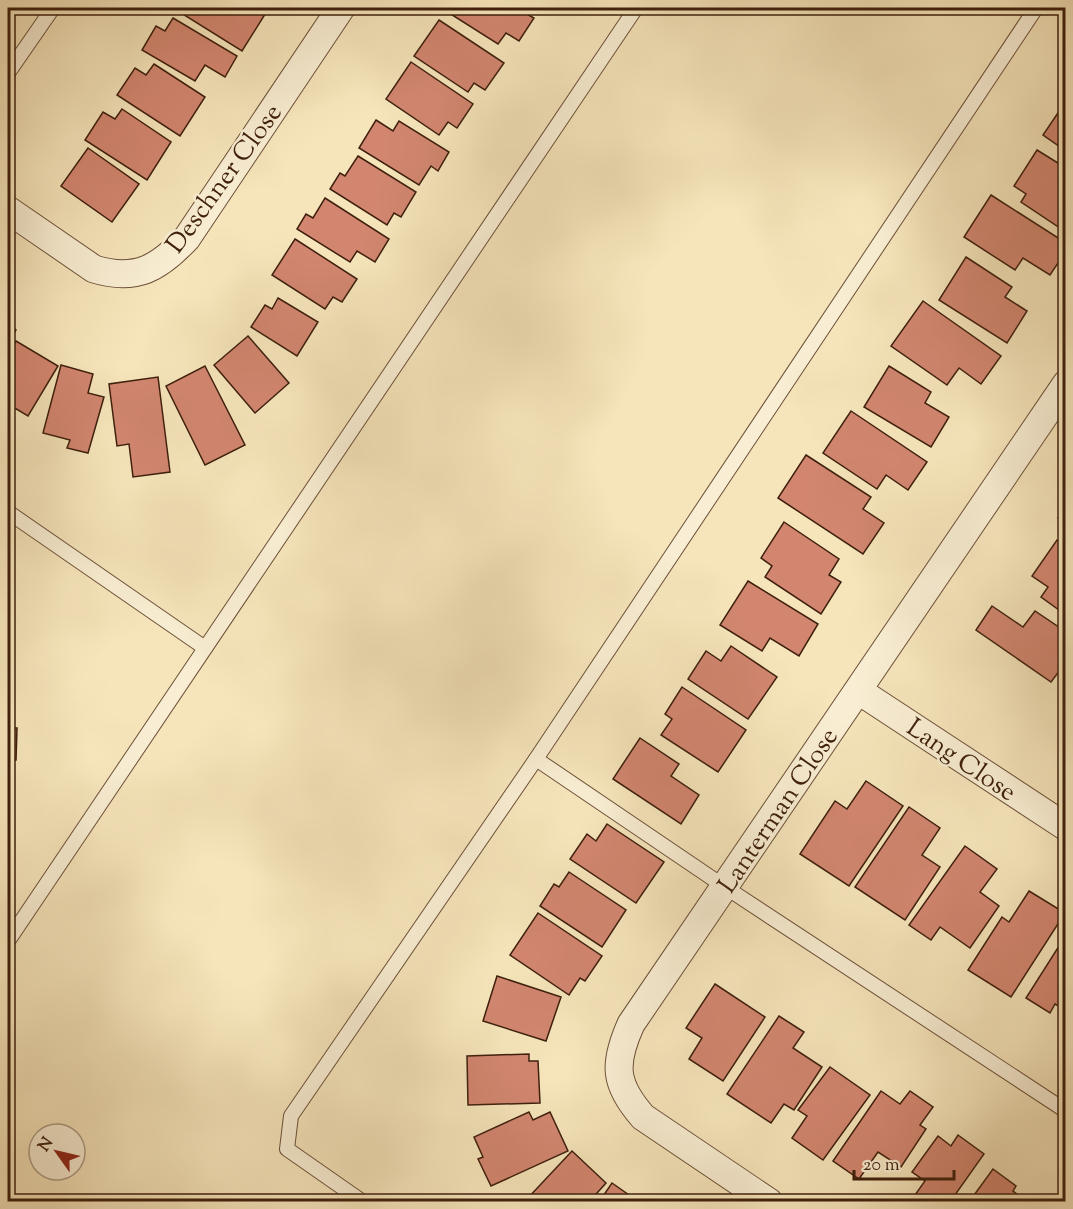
<svg xmlns="http://www.w3.org/2000/svg" width="1073" height="1209" viewBox="0 0 1073 1209" font-family="'Sorts Mill Goudy',serif">
  <style>
    .building { fill: #d28670; stroke: #3e1f0c; stroke-width: 1.5 }
    .lines { fill: none; stroke-linecap: round; stroke-linejoin: round }
    .service-casing { stroke: #6c5038; stroke-width: 16 }
    .minor-casing { stroke: #6c5038; stroke-width: 29 }
    .service { stroke: #f9eed3; stroke-width: 14 }
    .minor { stroke: #f9eed3; stroke-width: 27 }
    .labels { text-anchor: middle; stroke-width: 5; stroke-linejoin: round; paint-order: stroke }
    .street-label { font-size: 26px; fill: #3e1f0c; stroke: #f9eed3 }
  </style>
  <rect width="100%" height="100%" fill="#f6e5bb"/>
  <filter id="stains"><feTurbulence type="fractalNoise" baseFrequency=".00333" numOctaves="4"/><feColorMatrix values="0 0 0 0 .2 0 0 0 0 .09 0 0 0 0 .02 0 0 0 .5 -.17"/></filter>
  <radialGradient id="worn" r=".72"><stop offset=".6" stop-color="#630" stop-opacity="0"/><stop offset="1" stop-color="#630" stop-opacity=".3"/></radialGradient>
  <g class="building">
    <path d="M173,8H261L267,11L242,51Z"/>
    <path d="M452,8H516L534,18L519,41L506,33L498,44L449,13Z"/>
    <path d="M173,18L237,56L225,77L205,65L195,81L142,50L156,26L165,31Z"/>
    <path d="M439,20L504,63L485,90L474,83L468,92L414,56Z"/>
    <path d="M411,62L473,104L457,128L448,122L439,135L386,99Z"/>
    <path d="M154,64L205,97L180,136L117,95L135,68L146,75Z"/>
    <path d="M1066,101V151L1043,135Z"/>
    <path d="M122,109L171,142L147,180L85,140L103,112L115,119Z"/>
    <path d="M376,120L393,131L399,121L449,152L438,171L431,166L419,185L359,148Z"/>
    <path d="M88,148L139,184L112,222L61,186Z"/>
    <path d="M1037,150L1066,168V232L1021,202L1026,194L1014,186Z"/>
    <path d="M358,156L416,192L401,217L394,213L387,225L330,189L340,173L345,176Z"/>
    <path d="M991,195L1066,243V251L1050,275L1023,258L1015,270L964,237Z"/>
    <path d="M325,198L389,239L375,262L357,251L350,262L297,229L306,214L313,218Z"/>
    <path d="M295,239L357,279L342,302L333,297L325,309L272,275Z"/>
    <path d="M966,257L1012,287L1005,297L1027,311L1007,343L939,300Z"/>
    <path d="M278,298L318,322L297,356L251,327L265,305L272,309Z"/>
    <path d="M923,301L1001,356L981,384L959,368L947,385L891,346Z"/>
    <path d="M8,324L16,330L8,342Z"/>
    <path d="M248,336L289,383L255,413L214,365Z"/>
    <path d="M16,341L58,366L28,416L8,404V355Z"/>
    <path d="M61,365L93,374L88,393L104,397L88,453L67,448L70,440L43,433Z"/>
    <path d="M205,366L245,445L205,465L166,386Z"/>
    <path d="M889,366L931,392L925,403L949,417L931,447L864,407Z"/>
    <path d="M158,377L170,472L133,477L129,444L117,446L109,384Z"/>
    <path d="M851,411L927,462L908,490L886,475L877,489L823,453Z"/>
    <path d="M806,455L871,497L863,509L884,523L863,554L778,498Z"/>
    <path d="M1066,507V523L1058,518Z"/>
    <path d="M784,522L839,559L829,575L841,582L821,614L765,577L772,566L761,558Z"/>
    <path d="M1057,540L1066,546V615L1041,597L1048,587L1032,576Z"/>
    <path d="M748,581L818,624L799,656L770,638L762,651L720,625Z"/>
    <path d="M992,606L1023,627L1035,611L1066,632V662L1051,682L976,630Z"/>
    <path d="M731,646L777,677L748,719L688,679L706,651L721,661Z"/>
    <path d="M682,687L746,730L718,772L661,735L672,719L665,714Z"/>
    <path d="M8,728H17L16,760H8Z"/>
    <path d="M640,738L679,764L671,776L699,795L681,824L613,779Z"/>
    <path d="M866,781L903,806L849,886L800,854L835,801L847,809Z"/>
    <path d="M909,807L940,828L922,855L940,867L905,920L855,887Z"/>
    <path d="M607,824L664,862L636,903L570,859L587,834L596,841Z"/>
    <path d="M965,846L997,869L980,892L999,906L970,948L940,927L931,940L909,925Z"/>
    <path d="M569,872L626,910L602,947L540,906L554,884L559,887Z"/>
    <path d="M1029,891L1065,913L1011,997L968,970L1002,917L1009,922Z"/>
    <path d="M538,913L602,956L585,981L580,978L569,995L510,955Z"/>
    <path d="M1066,935V1010L1055,1004L1050,1013L1026,998Z"/>
    <path d="M497,976L561,997L546,1041L483,1021Z"/>
    <path d="M715,984L765,1017L723,1081L689,1059L702,1038L686,1028Z"/>
    <path d="M779,1016L804,1032L793,1048L822,1067L794,1110L784,1104L771,1123L727,1094Z"/>
    <path d="M529,1054V1061H538L540,1103L468,1105L467,1056Z"/>
    <path d="M830,1067L870,1095L823,1160L792,1138L807,1116L798,1110Z"/>
    <path d="M881,1091L900,1104L910,1091L933,1107L920,1125L926,1129L901,1167L878,1152L859,1179L833,1161Z"/>
    <path d="M529,1112L533,1120L550,1112L568,1151L491,1186L478,1159L483,1157L474,1137Z"/>
    <path d="M958,1135L984,1154L950,1202H910L925,1181L912,1172L938,1136L951,1146Z"/>
    <path d="M572,1151L606,1183L589,1202H530L527,1199Z"/>
    <path d="M993,1169L1016,1186L1013,1191L1027,1202H969Z"/>
    <path d="M612,1183L639,1202H599Z"/>
  </g>
  <g class="lines">
    <defs>
      <g id="service">
        <path d="M8,73L53,8"/>
        <path d="M8,512L205,648"/>
        <path d="M536,759L725,887L1066,1111"/>
        <path d="M8,941L636,8"/>
        <path d="M363,1202L287,1149L291,1116L536,759L1036,8"/>
      </g>
      <g id="minor">
        <path d="M8,210L94,269C136,282 159,268 187,238L341,8"/>
        <path d="M859,691L1066,827"/>
        <path d="M769,1202L643,1117C614,1084 613,1064 631,1024L1066,384"/>
      </g>
    </defs>
    <use href="#service" class="service-casing"/>
    <use href="#minor" class="minor-casing"/>
    <use href="#service" class="service"/>
    <use href="#minor" class="minor"/>
  </g>
  <g class="labels">
    <g class="street-label">
      <text transform="translate(223 178) rotate(-54)" y="9">Deschner Close</text>
      <text transform="translate(962 759) rotate(34)" y="9">Lang Close</text>
      <text transform="translate(777 810) rotate(-56)" y="9">Lanterman Close</text>
    </g>
  </g>
  <rect width="1073" height="1209" fill="none" stroke="#f6e5bb" stroke-width="30"/>
  <rect x="9" y="9" width="1055" height="1191" fill="none" stroke="#3e1f0c" stroke-width="3"/>
  <rect x="15" y="15" width="1043" height="1179" fill="none" stroke="#3e1f0c" stroke-width="1.5"/>
  <g transform="translate(57 1152) rotate(304)"><circle r="28" fill="#f9eed3" stroke="#ae9b83" stroke-width="1.5"/>
  <path d="M0-4.5L10 22L0 15L-10 22Z" fill="#8f2418"/>
  <text y="-9" font-size="16" font-weight="bold" text-anchor="middle" fill="#3e1f0c">N</text>
  </g>
  <path d="M854 1170v9h100v-9" fill="none" stroke="#3e1f0c" stroke-width="3"/>
  <text x="863" y="1170" font-size="18" fill="#3e1f0c" stroke="#f9eed3" stroke-width="4.5" paint-order="stroke">20 m</text>
  <rect width="100%" height="100%" filter="url(#stains)"/>
  <rect width="100%" height="100%" fill="url(#worn)"/>
</svg>
